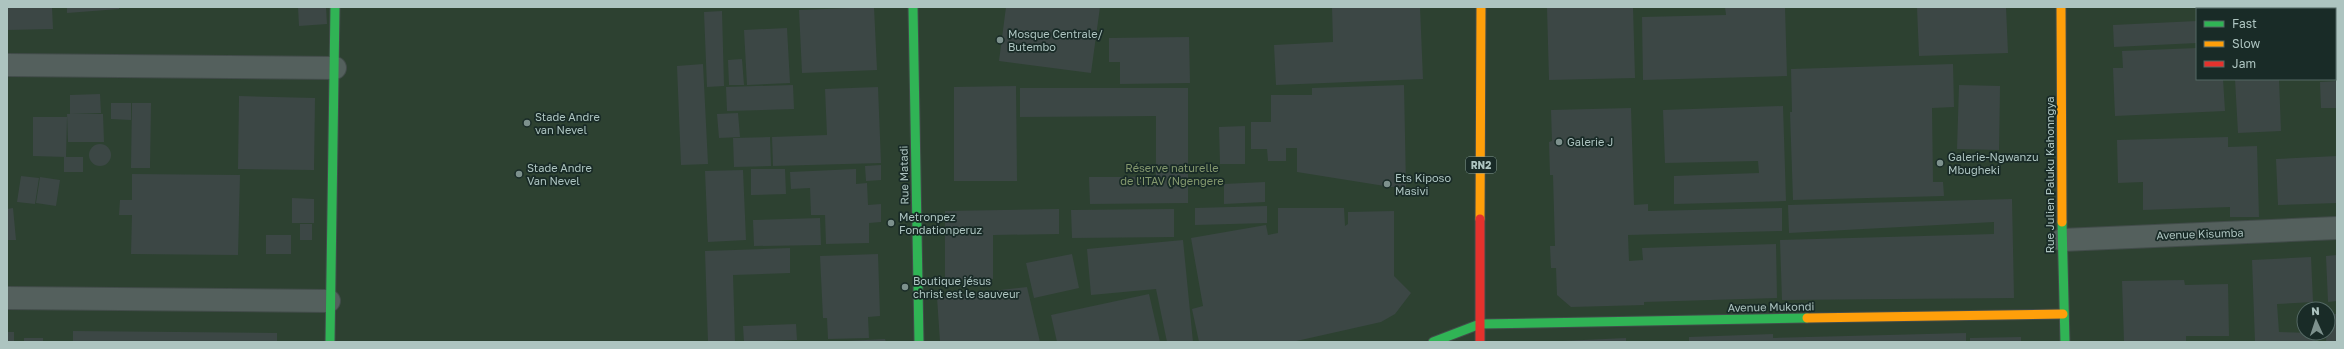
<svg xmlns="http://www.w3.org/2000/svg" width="2344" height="349" viewBox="0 0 2344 349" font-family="'Golos Text',sans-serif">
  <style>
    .green { fill: #2d4131; fill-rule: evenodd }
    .building { fill: #3c4745 }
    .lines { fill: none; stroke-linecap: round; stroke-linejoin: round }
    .street-casing { stroke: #424c4a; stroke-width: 24 }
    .fast-casing { stroke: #424c4a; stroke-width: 11 }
    .slow-casing { stroke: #424c4a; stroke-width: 11 }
    .jam-casing { stroke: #424c4a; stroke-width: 11 }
    .street { stroke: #54605d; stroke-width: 22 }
    .fast { stroke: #30b455; stroke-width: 9 }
    .slow { stroke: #ff9f0a; stroke-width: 9 }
    .jam { stroke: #e5322d; stroke-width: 9 }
    .poi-dot { fill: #7d918d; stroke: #192b27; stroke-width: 1.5 }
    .labels { text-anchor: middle; stroke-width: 3.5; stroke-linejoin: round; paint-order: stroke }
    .shield { fill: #192b27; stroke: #819692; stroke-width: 1 }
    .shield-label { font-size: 10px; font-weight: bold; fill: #adc4c0 }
    .poi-label { font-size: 11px; fill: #adc4c0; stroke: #192b27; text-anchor: start }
    .park-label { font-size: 11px; fill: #84986d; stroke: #192b27 }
    .street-label { font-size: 11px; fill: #adc4c0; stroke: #192b27 }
  </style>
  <rect width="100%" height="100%" fill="#24312e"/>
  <path class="green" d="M7,7H2337V342H7ZM2197,9H2335V79H2197ZM2304,309H2328V333H2304Z"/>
  <g class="building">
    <path d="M7,7H52L53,29L7,30Z"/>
    <path d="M67,7H119V9L67,13Z"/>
    <path d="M298,7H326L327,24L299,26Z"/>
    <path d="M874,7L877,70L802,73L799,10Z"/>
    <path d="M1006,7H1100L1091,73L999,61Z"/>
    <path d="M1332,7H1420L1423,79L1276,85L1274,45L1333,42Z"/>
    <path d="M1547,7H1633L1635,78L1549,80Z"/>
    <path d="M1725,7H1785L1787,76L1643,80L1642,17L1726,15Z"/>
    <path d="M1917,7H2006L2008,53L1919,56Z"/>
    <path d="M722,11L724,86L707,87L704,12Z"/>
    <path d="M2197,21V43L2114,47L2113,25Z"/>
    <path d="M787,28L790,83L747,85L744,30Z"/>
    <path d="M1189,37L1190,83L1120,84V62H1109V38Z"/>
    <path d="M2197,48V79H2223L2225,111L2115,116L2113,68H2123L2122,51Z"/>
    <path d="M742,59L744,85H729L728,60Z"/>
    <path d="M703,64L708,164L681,165L677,66Z"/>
    <path d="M1953,64L1954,107L1932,108L1933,182H1943L1944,196L1793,200L1790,112H1792L1791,69Z"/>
    <path d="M2235,79H2279L2281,131L2238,133Z"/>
    <path d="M2337,81V108H2321L2320,82Z"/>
    <path d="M793,85L794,109L727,111L726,87Z"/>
    <path d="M1404,85L1406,187H1391L1297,172V148H1286V161H1268L1267,149H1251V122H1271V95H1312V88Z"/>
    <path d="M1959,85L2000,86L1999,150L1957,149Z"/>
    <path d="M1016,86L1017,181H954V87Z"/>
    <path d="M878,87L881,163L773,166L772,137L827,135L825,89Z"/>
    <path d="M1020,88H1188V203L1090,204L1089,177H1156V116L1020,117Z"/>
    <path d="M100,94L101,113L70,114V95Z"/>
    <path d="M239,96L315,98L314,170L238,169Z"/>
    <path d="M111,103H131V120L111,119Z"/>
    <path d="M132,103H151L150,168H131Z"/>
    <path d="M1783,106L1786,201L1674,204V176L1759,173L1758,161L1665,163L1663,110Z"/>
    <path d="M1631,108L1634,205L1648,204V211L1782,208V231L1628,235L1629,261L1643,260L1642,248L1776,244L1777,298L1644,302V305L1571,307L1557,295L1556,268H1551L1550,246H1555L1553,175H1550L1549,142L1552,141L1551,110Z"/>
    <path d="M738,113L740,137L719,138L717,114Z"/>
    <path d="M67,114H103L104,142H68Z"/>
    <path d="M33,117H67L66,157L33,156Z"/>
    <path d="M1245,126V164H1220L1219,127Z"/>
    <path d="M770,137L771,166L734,167L733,138Z"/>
    <path d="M2228,137V147L2257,146L2259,217H2230V207L2143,210V182L2118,183L2117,140Z"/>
    <circle cx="100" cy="155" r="11"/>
    <path d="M2337,156V203L2278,205L2276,159Z"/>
    <rect x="64" y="157" width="19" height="15"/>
    <path d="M881,165V180L866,181L865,166Z"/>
    <path d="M751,169H785L786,194L751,195Z"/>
    <path d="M856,169V184L867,183L868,205L881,204V222L869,223V243L826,244L825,215H811L810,188L791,189L790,172Z"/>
    <path d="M743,170L746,240L708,242L705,171Z"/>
    <path d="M132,174L240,175L238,255L131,254L132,215H119L120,200H132Z"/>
    <path d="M21,176L39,178L35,204L17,202Z"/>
    <path d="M40,177L60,180L56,206L36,203Z"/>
    <path d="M1265,182V202L1224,204V184Z"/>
    <path d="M292,198L314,199V223H292Z"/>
    <path d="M2012,199L2014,298L1782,300L1780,240L1994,234V222L1789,233L1788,205Z"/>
    <path d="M1267,206V223L1195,225V208Z"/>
    <path d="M13,208L16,240H7V209Z"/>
    <path d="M1278,208H1344L1345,226L1348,224V212L1394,211V276L1411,293L1395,314L1381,322L1292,342H1199L1192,309L1203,306L1191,238L1266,225L1268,235L1278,233Z"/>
    <path d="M1059,209V234L993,235V279L945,280V211Z"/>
    <path d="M1174,209V237L1072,238L1071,210Z"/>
    <path d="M820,218L821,245L754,246L753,220Z"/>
    <rect x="300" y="224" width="12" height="16"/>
    <rect x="266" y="235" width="25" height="19"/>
    <path d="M1183,240L1193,342H1167L1156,289L1091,295L1087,249Z"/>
    <path d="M790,248V273L733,275L735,342H708L705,251Z"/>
    <path d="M878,254L880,316L868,317L869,338L828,339L827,318H823L820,256Z"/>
    <path d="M1072,254L1079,288L1034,298L1026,263Z"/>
    <path d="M2337,255V301L2328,302L2326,256Z"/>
    <path d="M2311,257L2313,302L2277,304L2279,332L2314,333L2315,342H2255L2252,260Z"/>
    <path d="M2184,280L2185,285L2228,284L2229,336H2186V342H2124L2122,281Z"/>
    <path d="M1027,287L1040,342H940L937,297Z"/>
    <path d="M1149,294L1160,342H1057L1051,315Z"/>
    <path d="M2328,314H2337V342H2326Z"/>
    <path d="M796,324L797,340L744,342L743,326Z"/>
    <path d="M73,331L277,333V342H73Z"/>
    <rect x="7" y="332" width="7" height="10"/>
    <path d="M1966,333V342H1689V337L1773,334V338Z"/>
    <path d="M2021,337V342H1970V338Z"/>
    <rect x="24" y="338" width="19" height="4"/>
    <path d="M1626,338V342H1562V341Z"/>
    <path d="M885,339L886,342H846V341Z"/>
  </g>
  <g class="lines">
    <defs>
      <g id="street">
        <path d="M7,65L335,68"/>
        <path d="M2062,240L2337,228"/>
        <path d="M7,298L329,301"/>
      </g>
      <g id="fast">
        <path d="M913,7L919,342"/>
        <path d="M2062,222L2065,342"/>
        <path d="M330,342L335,7"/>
        <path d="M1433,342L1480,324L1807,318"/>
      </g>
      <g id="slow">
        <path d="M2061,7L2062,222"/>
        <path d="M1480,219L1481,7"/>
        <path d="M1807,318L2063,314"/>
      </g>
      <path id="jam" d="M1480,342V219"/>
    </defs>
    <use href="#street" class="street-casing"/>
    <use href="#fast" class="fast-casing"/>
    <use href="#slow" class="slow-casing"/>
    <use href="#jam" class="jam-casing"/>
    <use href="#street" class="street"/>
    <use href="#fast" class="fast"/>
    <use href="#slow" class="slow"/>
    <use href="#jam" class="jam"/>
  </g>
  <g class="poi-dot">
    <circle cx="1000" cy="40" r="4"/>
    <circle cx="527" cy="123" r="4"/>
    <circle cx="1559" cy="142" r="4"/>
    <circle cx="1940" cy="163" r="4"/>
    <circle cx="519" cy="174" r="4"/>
    <circle cx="1387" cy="184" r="4"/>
    <circle cx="891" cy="223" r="4"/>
    <circle cx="905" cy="287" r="4"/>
  </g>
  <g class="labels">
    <rect class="shield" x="1466" y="157" width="30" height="16" rx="3"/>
    <g class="shield-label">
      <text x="1481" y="169">RN2</text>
    </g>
    <g class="poi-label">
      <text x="1008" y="38">Mosque Centrale/<tspan x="1008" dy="13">Butembo</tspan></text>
      <text x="535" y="121">Stade Andre<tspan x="535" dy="13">van Nevel</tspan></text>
      <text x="1567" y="146">Galerie J</text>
      <text x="1948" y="161">Galerie-Ngwanzu<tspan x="1948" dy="13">Mbugheki</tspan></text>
      <text x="527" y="172">Stade Andre<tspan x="527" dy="13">Van Nevel</tspan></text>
      <text x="1395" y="182">Ets Kiposo<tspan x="1395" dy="13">Masivi</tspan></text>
      <text x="899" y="221">Metronpez<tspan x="899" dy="13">Fondationperuz</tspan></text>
      <text x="913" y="285">Boutique jésus<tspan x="913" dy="13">christ est le sauveur</tspan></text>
    </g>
    <g class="park-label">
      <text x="1172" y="172">Réserve naturelle<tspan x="1172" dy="13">de l'ITAV (Ngengere</tspan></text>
    </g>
    <g class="street-label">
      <text transform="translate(904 175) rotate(-91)" y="4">Rue Matadi</text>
      <text transform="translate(2050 175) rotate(-90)" y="4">Rue Julien Paluku Kahonngya</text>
      <text transform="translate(2200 234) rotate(-2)" y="4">Avenue Kisumba</text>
      <text transform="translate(1771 307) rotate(-1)" y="4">Avenue Mukondi</text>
    </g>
  </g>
  <rect width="2344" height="349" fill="none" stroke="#adc4c0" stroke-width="16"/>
  <rect x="2196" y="8" width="140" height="72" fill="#192b27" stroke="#546864"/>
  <rect x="2204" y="21" width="20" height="6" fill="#30b455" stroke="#546864"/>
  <text x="2232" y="28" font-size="12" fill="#adc4c0">Fast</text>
  <rect x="2204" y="41" width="20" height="6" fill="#ff9f0a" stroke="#546864"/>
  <text x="2232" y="48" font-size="12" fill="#adc4c0">Slow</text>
  <rect x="2204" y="61" width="20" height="6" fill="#e5322d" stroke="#546864"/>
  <text x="2232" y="68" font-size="12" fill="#adc4c0">Jam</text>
  <g transform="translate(2316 321) rotate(357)"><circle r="19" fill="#192b27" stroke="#546864"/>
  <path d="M0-3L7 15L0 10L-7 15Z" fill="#7d918d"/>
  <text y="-6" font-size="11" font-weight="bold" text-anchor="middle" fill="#adc4c0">N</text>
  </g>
</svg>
